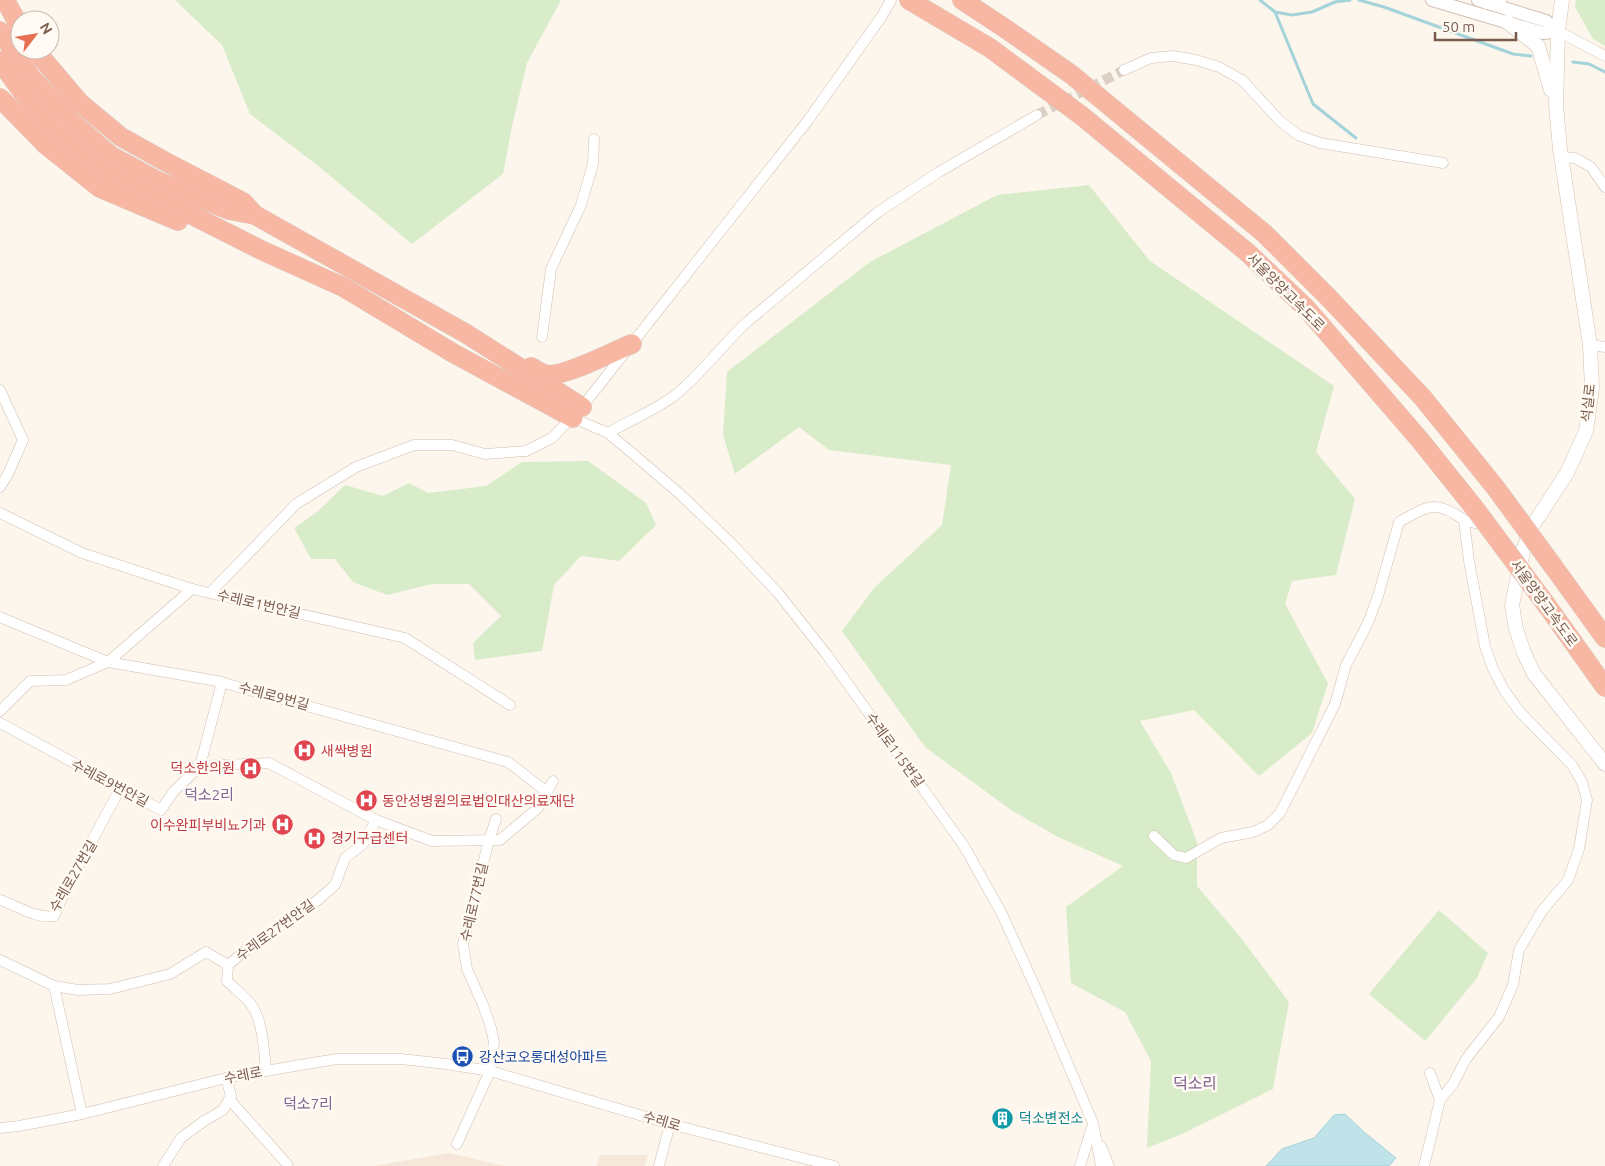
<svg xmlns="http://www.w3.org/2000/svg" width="1605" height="1166" viewBox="0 0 1605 1166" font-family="Ubuntu,'Noto Sans KR',sans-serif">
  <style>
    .residential { fill: #f5e8da }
    .green { fill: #d8ecc9 }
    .water { fill: #bfe3e8; stroke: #a5d3da }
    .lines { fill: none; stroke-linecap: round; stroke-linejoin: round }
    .stream { stroke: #a5d3da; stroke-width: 3 }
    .minor-tunnel { stroke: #dcd0c4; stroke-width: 10; stroke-dasharray: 10 5; stroke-linecap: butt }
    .minor-casing { stroke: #d1beb0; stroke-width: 11 }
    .tertiary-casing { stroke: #d1beb0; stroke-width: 14 }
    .secondary-casing { stroke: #d6c0b0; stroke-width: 15 }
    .motorway-casing { stroke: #dad1cd; stroke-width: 20 }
    .minor { stroke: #fff; stroke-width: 10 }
    .tertiary { stroke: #fff; stroke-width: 12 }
    .secondary { stroke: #fff; stroke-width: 14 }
    .motorway { stroke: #f7b7a3; stroke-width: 19 }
    .motorway-bridge-casing { stroke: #dad1cd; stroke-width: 20; stroke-linecap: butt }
    .motorway-bridge { stroke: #f7b7a3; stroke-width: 19 }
    .labels { text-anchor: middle; stroke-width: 5; stroke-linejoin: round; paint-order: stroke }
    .street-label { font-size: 14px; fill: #7a5c4d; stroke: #fffaf3 }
    .health-label { font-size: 14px; fill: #be3a42; stroke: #fffaf3; text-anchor: start }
    .transit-label { font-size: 14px; fill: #164399; stroke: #fffaf3; text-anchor: start }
    .culture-label { font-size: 14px; fill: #0d838f; stroke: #fffaf3; text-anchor: start }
    .neighbourhood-label { font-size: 15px; fill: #846695; stroke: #fffaf3 }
    .quarter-label { font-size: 16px; fill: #846695; stroke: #fffaf3 }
  </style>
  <rect width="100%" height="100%" fill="#fdf6ec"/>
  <g class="residential">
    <path d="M449,1153L505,1166H374Z"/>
    <path d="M600,1155H648L645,1166H597Z"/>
  </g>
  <g class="green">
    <path d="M175,0H561L527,63L512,126L503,174L412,244L317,165L250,114L222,45Z"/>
    <path d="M1576,0H1605V46L1593,39L1575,7Z"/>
    <path d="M1089,185L1150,261L1334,386L1316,452L1355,499L1336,575L1292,581L1285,604L1328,683L1312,733L1259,776L1194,710L1140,721L1171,773L1197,842V886L1241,938L1289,1002L1273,1089L1182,1134L1147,1148L1151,1061L1125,1012L1071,983L1066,907L1123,866L1058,837L1011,810L925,747L842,631L874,588L942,525L951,465L829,450L799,427L735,474L723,435L727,372L870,262L997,195Z"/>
    <path d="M588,461L646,503L656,525L619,561L581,556L554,585L542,651L475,660L473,643L501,616L469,584H432L387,595L353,582L335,559H311L294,528L317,512L345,485L383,496L409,483L428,493L486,486L522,462Z"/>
    <path d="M1439,910L1488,953L1477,978L1425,1041L1369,994Z"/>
  </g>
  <path class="water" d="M1345,1114L1364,1132L1396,1158L1389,1166H1266L1282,1149L1314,1138L1334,1115Z"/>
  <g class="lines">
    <g class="stream">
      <path d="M1260,0L1275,12L1292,15L1312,12L1335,2L1350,0"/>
      <path d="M1359,0L1384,7L1513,54L1531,56"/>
      <path d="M1275,12L1313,104L1356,138"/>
      <path d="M1573,62L1589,64L1605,72"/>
    </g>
    <path class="minor-tunnel" d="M1037,115L1124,70"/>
    <defs>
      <g id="minor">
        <path d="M1558,31L1605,56"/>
        <path d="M1124,70L1151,58L1173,56L1196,60L1219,67L1242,80L1280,121L1298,135L1320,143L1443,163"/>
        <path d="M1562,157L1575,158L1591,167L1605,187"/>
        <path d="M542,337L551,269L581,205L593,164L594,139"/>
        <path d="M1590,345L1605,347"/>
        <path d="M0,390L23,440L8,474L0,487"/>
        <path d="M573,418L608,433L632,453L681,495L731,543L778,593L827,655L964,846L1002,914L1036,989L1093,1123L1101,1166"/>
        <path d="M608,433C629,421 655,410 674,396C701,375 722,345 747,322L878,212L939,172L1037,115"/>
        <path d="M0,513L82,553L192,589L405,638L510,705"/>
        <path d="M210,593L296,504L356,467L414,445H452L485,454L526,451L552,438L582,407L809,119L882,16L891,0"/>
        <path d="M0,617L108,662L192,589"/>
        <path d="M0,711L30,681L66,680L108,662L217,681L508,762L547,792"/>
        <path d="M0,723L161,810L174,791L200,766L269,763L376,820L432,841L500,840L538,808L553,781"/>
        <path d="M200,766L222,682"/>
        <path d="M1154,836L1174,855L1186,858L1221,838L1253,832L1268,825L1280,813L1335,704L1346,665L1368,623L1378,596L1399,522C1428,506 1435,499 1464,520"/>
        <path d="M0,900C16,905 36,919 54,916L69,883L120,789"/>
        <path d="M0,960L54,986L78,990L110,989L170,974L206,952L228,965L257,941L312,905L335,885L345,858L363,844L376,820"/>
        <path d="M228,965L227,981C234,988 243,995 250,1003C263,1019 264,1050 266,1071"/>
        <path d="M54,986L82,1114"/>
        <path d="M229,1099L287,1164V1166"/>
        <path d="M1440,1100L1453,1084L1466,1059L1499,1017L1513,985L1519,950L1542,911L1568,880L1579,849L1587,800L1582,782L1572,765L1519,711L1504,690L1493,669L1485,646L1469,561L1464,520L1486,526"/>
        <path d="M0,1128L19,1126L82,1114L226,1078L300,1065L337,1059H401L446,1064L490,1071L670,1124L834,1166"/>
        <path d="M457,1144L490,1071L494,1042L491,1028L483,1005L467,969L463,944L489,840L496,819"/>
        <path d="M1101,1146L1109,1166"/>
        <path d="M163,1166L181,1138L204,1121L223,1110L231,1096L226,1078"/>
        <path d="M659,1166L670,1124"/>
        <path d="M1080,1166L1092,1127"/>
        <path d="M1424,1166L1440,1100L1430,1073"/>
      </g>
      <g id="tertiary">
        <path d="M1432,0L1543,33L1558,31"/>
        <path d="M1478,0L1546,21L1558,31"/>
      </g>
      <g id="secondary">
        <path d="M1562,0L1558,31L1556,105L1560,149L1590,345L1592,388L1586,431L1567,473L1531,528L1523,551L1512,605L1516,629L1524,653L1534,674L1605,764"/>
        <path d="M1487,2L1499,0"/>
        <path d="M1507,22L1538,46L1551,90"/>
      </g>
      <g id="motorway">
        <path d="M5,0L20,27"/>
        <path d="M909,0L990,48L1082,116L1248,253L1306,308L1420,440"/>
        <path d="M962,0L1006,29L1072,75L1265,234L1329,298L1423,398"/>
        <path d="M0,31L31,77L72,122L110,155L158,181L229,210L255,215"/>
        <path d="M35,50L80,103L121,137L166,162L243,202L255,215L465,333L582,407"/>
        <path d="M0,61L23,93L56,133L83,156L113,175L261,250L343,287L453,353L573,418"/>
        <path d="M0,98L46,145L100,188L178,221"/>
        <path d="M531,367C535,369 540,373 545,374C562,379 613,351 632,344"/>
        <path d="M1553,566L1605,638"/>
        <path d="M1548,607L1605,687"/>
      </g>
    </defs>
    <use href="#minor" class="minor-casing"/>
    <use href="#tertiary" class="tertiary-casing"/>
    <use href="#secondary" class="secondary-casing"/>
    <use href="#motorway" class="motorway-casing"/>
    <use href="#minor" class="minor"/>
    <use href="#tertiary" class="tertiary"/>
    <use href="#secondary" class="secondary"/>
    <use href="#motorway" class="motorway"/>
    <defs>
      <g id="motorway-bridge">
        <path d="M1423,398L1495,487L1553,566"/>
        <path d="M1420,440L1476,510L1548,607"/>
      </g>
    </defs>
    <use href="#motorway-bridge" class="motorway-bridge-casing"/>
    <use href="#motorway-bridge" class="motorway-bridge"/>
  </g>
  <defs>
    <symbol id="hospital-disc" viewBox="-11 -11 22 22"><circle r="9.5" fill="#e0444e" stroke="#fffaf3"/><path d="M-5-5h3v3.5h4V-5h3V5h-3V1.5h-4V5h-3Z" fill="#fff"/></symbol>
    <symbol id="bus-disc" viewBox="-11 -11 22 22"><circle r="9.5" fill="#1a4fb4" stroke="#fffaf3"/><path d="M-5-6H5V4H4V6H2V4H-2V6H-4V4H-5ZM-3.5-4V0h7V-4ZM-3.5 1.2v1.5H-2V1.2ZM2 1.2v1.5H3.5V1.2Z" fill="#fff"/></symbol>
    <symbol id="building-disc" viewBox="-11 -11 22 22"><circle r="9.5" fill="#0f9aa8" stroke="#fffaf3"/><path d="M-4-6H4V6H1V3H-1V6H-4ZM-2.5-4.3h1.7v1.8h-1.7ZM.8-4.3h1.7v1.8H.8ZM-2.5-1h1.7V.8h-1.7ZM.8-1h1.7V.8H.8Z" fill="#fff"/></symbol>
  </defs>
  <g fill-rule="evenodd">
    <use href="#hospital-disc" x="292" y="738" width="25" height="25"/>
    <use href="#hospital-disc" x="238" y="756" width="25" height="25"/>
    <use href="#hospital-disc" x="354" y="788" width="25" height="25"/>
    <use href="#hospital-disc" x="270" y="812" width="25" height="25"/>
    <use href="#hospital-disc" x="302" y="826" width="25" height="25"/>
    <use href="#bus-disc" x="450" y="1044" width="25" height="25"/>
    <use href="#building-disc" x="990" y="1106" width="25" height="25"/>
  </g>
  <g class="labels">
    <g class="street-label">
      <text transform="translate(1286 292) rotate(45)" y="5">서울양양고속도로</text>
      <text transform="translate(1588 403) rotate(-84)" y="5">석실로</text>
      <text transform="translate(1544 603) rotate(54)" y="5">서울양양고속도로</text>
      <text transform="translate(259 604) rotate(13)" y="5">수레로1번안길</text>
      <text transform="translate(274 696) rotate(15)" y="5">수레로9번길</text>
      <text transform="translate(895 750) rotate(54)" y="5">수레로115번길</text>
      <text transform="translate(110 783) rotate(28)" y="5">수레로9번안길</text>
      <text transform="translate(73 876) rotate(-60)" y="5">수레로27번길</text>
      <text transform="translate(474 902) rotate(-77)" y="5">수레로77번길</text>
      <text transform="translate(275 930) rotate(-36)" y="5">수레로27번안길</text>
      <text transform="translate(243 1075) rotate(-11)" y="5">수레로</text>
      <text transform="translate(662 1121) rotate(16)" y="5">수레로</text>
    </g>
    <g class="health-label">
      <text x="321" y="756">새싹병원</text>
      <text x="235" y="773" text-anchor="end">덕소한의원</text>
      <text x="382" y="806">동안성병원의료법인대산의료재단</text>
      <text x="266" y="830" text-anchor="end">이수완피부비뇨기과</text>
      <text x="331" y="843">경기구급센터</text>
    </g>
    <g class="transit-label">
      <text x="479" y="1062">강산코오롱대성아파트</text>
    </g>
    <g class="culture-label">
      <text x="1019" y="1123">덕소변전소</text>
    </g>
    <g class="neighbourhood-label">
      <text x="209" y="800">덕소2리</text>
      <text x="308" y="1109">덕소7리</text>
    </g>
    <g class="quarter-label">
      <text x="1195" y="1089">덕소리</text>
    </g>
  </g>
  <g transform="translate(35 35) rotate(59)"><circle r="24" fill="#fffaf3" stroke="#cabbb1"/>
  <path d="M0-4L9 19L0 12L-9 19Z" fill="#e76f51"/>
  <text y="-8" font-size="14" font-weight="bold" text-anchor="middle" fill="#7a5c4d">N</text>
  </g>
  <path d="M1435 32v8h81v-8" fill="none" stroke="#7a5c4d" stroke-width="2.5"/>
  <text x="1442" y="32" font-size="15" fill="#7a5c4d" stroke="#fffaf3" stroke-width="4" paint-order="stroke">50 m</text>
</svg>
